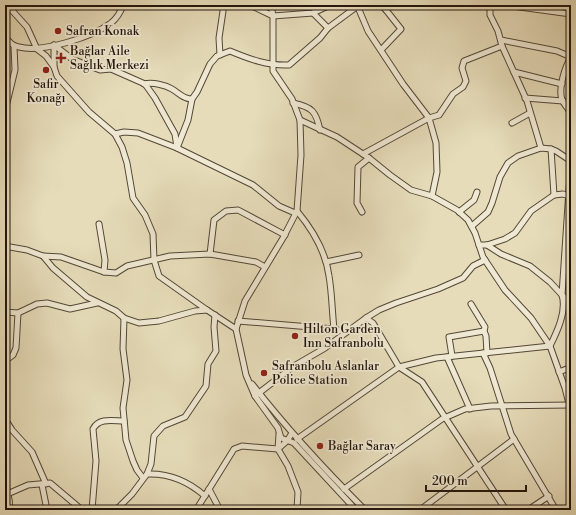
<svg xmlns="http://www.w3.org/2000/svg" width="576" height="515" viewBox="0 0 576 515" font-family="'Libre Bodoni',serif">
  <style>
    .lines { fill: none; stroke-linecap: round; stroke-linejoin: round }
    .minor-casing { stroke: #534737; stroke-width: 7 }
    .minor { stroke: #efe8d2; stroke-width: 5 }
    .poi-dot { fill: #8f2418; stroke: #efe8d2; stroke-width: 1.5 }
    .labels { text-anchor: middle; stroke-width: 3.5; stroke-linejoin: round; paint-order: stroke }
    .poi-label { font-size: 12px; fill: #22150c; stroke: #efe8d2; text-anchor: start }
  </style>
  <rect width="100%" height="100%" fill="#e6dcb9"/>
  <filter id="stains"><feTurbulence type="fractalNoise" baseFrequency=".005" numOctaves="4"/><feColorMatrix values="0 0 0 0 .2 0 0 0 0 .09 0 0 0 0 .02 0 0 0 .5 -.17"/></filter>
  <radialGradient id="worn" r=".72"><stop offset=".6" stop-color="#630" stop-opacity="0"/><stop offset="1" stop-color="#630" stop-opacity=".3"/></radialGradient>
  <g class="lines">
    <defs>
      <g id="minor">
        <path d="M7,5L27,27L37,49L46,56L54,67"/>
        <path d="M250,5L273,16L313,13L330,5"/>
        <path d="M271,5L273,16V71L292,99L300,120L301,155L297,211L283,238L245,301L236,329L246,375L255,396L278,428L281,438L294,443L356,510"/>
        <path d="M357,5L368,31L403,84L429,118L436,143L437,172L432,196"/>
        <path d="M490,5V15L498,31L502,46L527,101L541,148"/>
        <path d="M505,5L571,14"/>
        <path d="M385,9L390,5"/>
        <path d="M313,13L328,28"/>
        <path d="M5,36C8,41 13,46 19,47C43,53 92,37 111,23C116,19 121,11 123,5"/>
        <path d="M501,40L557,51L571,57"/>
        <path d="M54,45V67L57,76L89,112L115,134L122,147L127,163L133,198L145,215L153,234L154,260L159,276L207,310L236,329"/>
        <path d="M54,45L72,59L100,70L111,69L145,84L155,98L175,134L177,147"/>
        <path d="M381,50L401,29L382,5"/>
        <path d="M220,55L219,38L223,11V5"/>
        <path d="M571,57C565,67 558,88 562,100C564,104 568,109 571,113"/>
        <path d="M514,72L562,84"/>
        <path d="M144,84C153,82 165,85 172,89C179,93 183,99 192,99"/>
        <path d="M525,98L563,101"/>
        <path d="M293,103C312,107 316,111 320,130"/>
        <path d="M5,111L15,70L14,46"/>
        <path d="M300,120L337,137L369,158L390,175L411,190L432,196L457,210L468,220L475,233L483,257L505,290L531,318L550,346L565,388L571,412"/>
        <path d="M512,123L530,113"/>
        <path d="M115,134L124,132L138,133L177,148L253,185L279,206L295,213"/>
        <path d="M177,148L188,120L192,99L197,92L210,64L217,56L230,51C249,59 268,66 289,65L320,38L328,28L359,5"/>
        <path d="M551,149L554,195"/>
        <path d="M363,154L429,118L439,115L453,94L463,87L466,81L462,68L464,61L502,46"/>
        <path d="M297,211C312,229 326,253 329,276C332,293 332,311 334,329"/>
        <path d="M362,212L357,203L358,167L369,158"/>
        <path d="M459,212L474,200L477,192"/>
        <path d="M99,224L105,260L104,272"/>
        <path d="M472,226L488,212L492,203L500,177L508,163L518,156L541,148L551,149L556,151L571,161"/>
        <path d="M5,245L10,247L27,250L43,256L53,268L87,297L116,311L124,318L139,323L159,321L195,311L207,310"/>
        <path d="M479,245H487L505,239L515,233L531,211L554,195L563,194L570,196"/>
        <path d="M487,245L501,254L530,266L550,282L562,295"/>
        <path d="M210,254L214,220L226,211L238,210L285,235"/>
        <path d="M43,256L61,257L104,272L116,273L127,266L170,256L210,254L256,262L265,267"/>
        <path d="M326,262L359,255"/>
        <path d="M563,296L571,305"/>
        <path d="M471,304L485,327L484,331L486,336L487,353"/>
        <path d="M5,312L18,313L37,304L47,303L70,309L97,303"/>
        <path d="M124,318L123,349L127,380L123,408L126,440L133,461L137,470L143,478"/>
        <path d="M366,318L373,323L399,367L422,382L506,510"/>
        <path d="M238,321L334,329L346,332"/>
        <path d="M483,353L490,368L511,434L556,510"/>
        <path d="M452,356L449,337L484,331"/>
        <path d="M447,357L470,409"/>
        <path d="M5,361L13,355L16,348L18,313"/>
        <path d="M559,372L569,368L571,370"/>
        <path d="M252,384C287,429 325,470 365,510"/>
        <path d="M255,396L294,366L325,348L366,318L379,310L396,303L438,289L463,278L473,266L485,260"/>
        <path d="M5,419L12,430L32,452L46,484"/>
        <path d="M279,434L278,449L288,466L298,492L297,510"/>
        <path d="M297,439L399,367L436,358L550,346C557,332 567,311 562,295L571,160"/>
        <path d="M147,474L151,464L154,436L163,426L185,417L206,386L208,364L216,351L214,327L215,315"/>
        <path d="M42,485L47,510"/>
        <path d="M5,489C9,495 10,503 9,510"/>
        <path d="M209,489L220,510"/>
        <path d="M344,489L442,419L465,409L491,406L571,405"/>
        <path d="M5,495L28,485L50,483L82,510"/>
        <path d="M92,510L96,461L93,429C99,417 114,421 124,421"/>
        <path d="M116,510L132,494L147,474C170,473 188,481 205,496"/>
        <path d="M196,510L234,449L242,446L278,449L287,441L292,433"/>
        <path d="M420,510L514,439"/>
        <path d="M528,510L549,496"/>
      </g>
    </defs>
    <use href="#minor" class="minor-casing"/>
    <use href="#minor" class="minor"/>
  </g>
  <g class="poi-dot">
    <circle cx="58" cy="31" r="4"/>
    <path d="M59 52h4v4h4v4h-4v4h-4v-4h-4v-4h4z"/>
    <circle cx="46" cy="70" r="4"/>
    <circle cx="295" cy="336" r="4"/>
    <circle cx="264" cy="373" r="4"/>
    <circle cx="320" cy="446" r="4"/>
  </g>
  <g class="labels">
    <g class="poi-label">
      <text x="66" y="35">Safran Konak</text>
      <text x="70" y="55">Bağlar Aile<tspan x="70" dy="14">Sağlık Merkezi</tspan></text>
      <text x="46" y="88" text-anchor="middle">Safir<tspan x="46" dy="14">Konağı</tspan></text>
      <text x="303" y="333">Hilton Garden<tspan x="303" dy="14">Inn Safranbolu</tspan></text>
      <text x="272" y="370">Safranbolu Aslanlar<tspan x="272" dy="14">Police Station</tspan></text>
      <text x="328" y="450">Bağlar Saray</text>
    </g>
  </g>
  <rect width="576" height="515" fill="none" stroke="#e6dcb9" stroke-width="20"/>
  <rect x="6" y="6" width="564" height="503" fill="none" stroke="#22150c" stroke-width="2"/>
  <rect x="10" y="10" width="556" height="495" fill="none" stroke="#22150c"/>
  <path d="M426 485v6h100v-6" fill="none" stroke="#22150c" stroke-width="2"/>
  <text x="432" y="485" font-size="12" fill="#22150c" stroke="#efe8d2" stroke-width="3" paint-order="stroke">200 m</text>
  <rect width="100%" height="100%" filter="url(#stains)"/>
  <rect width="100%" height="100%" fill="url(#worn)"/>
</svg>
